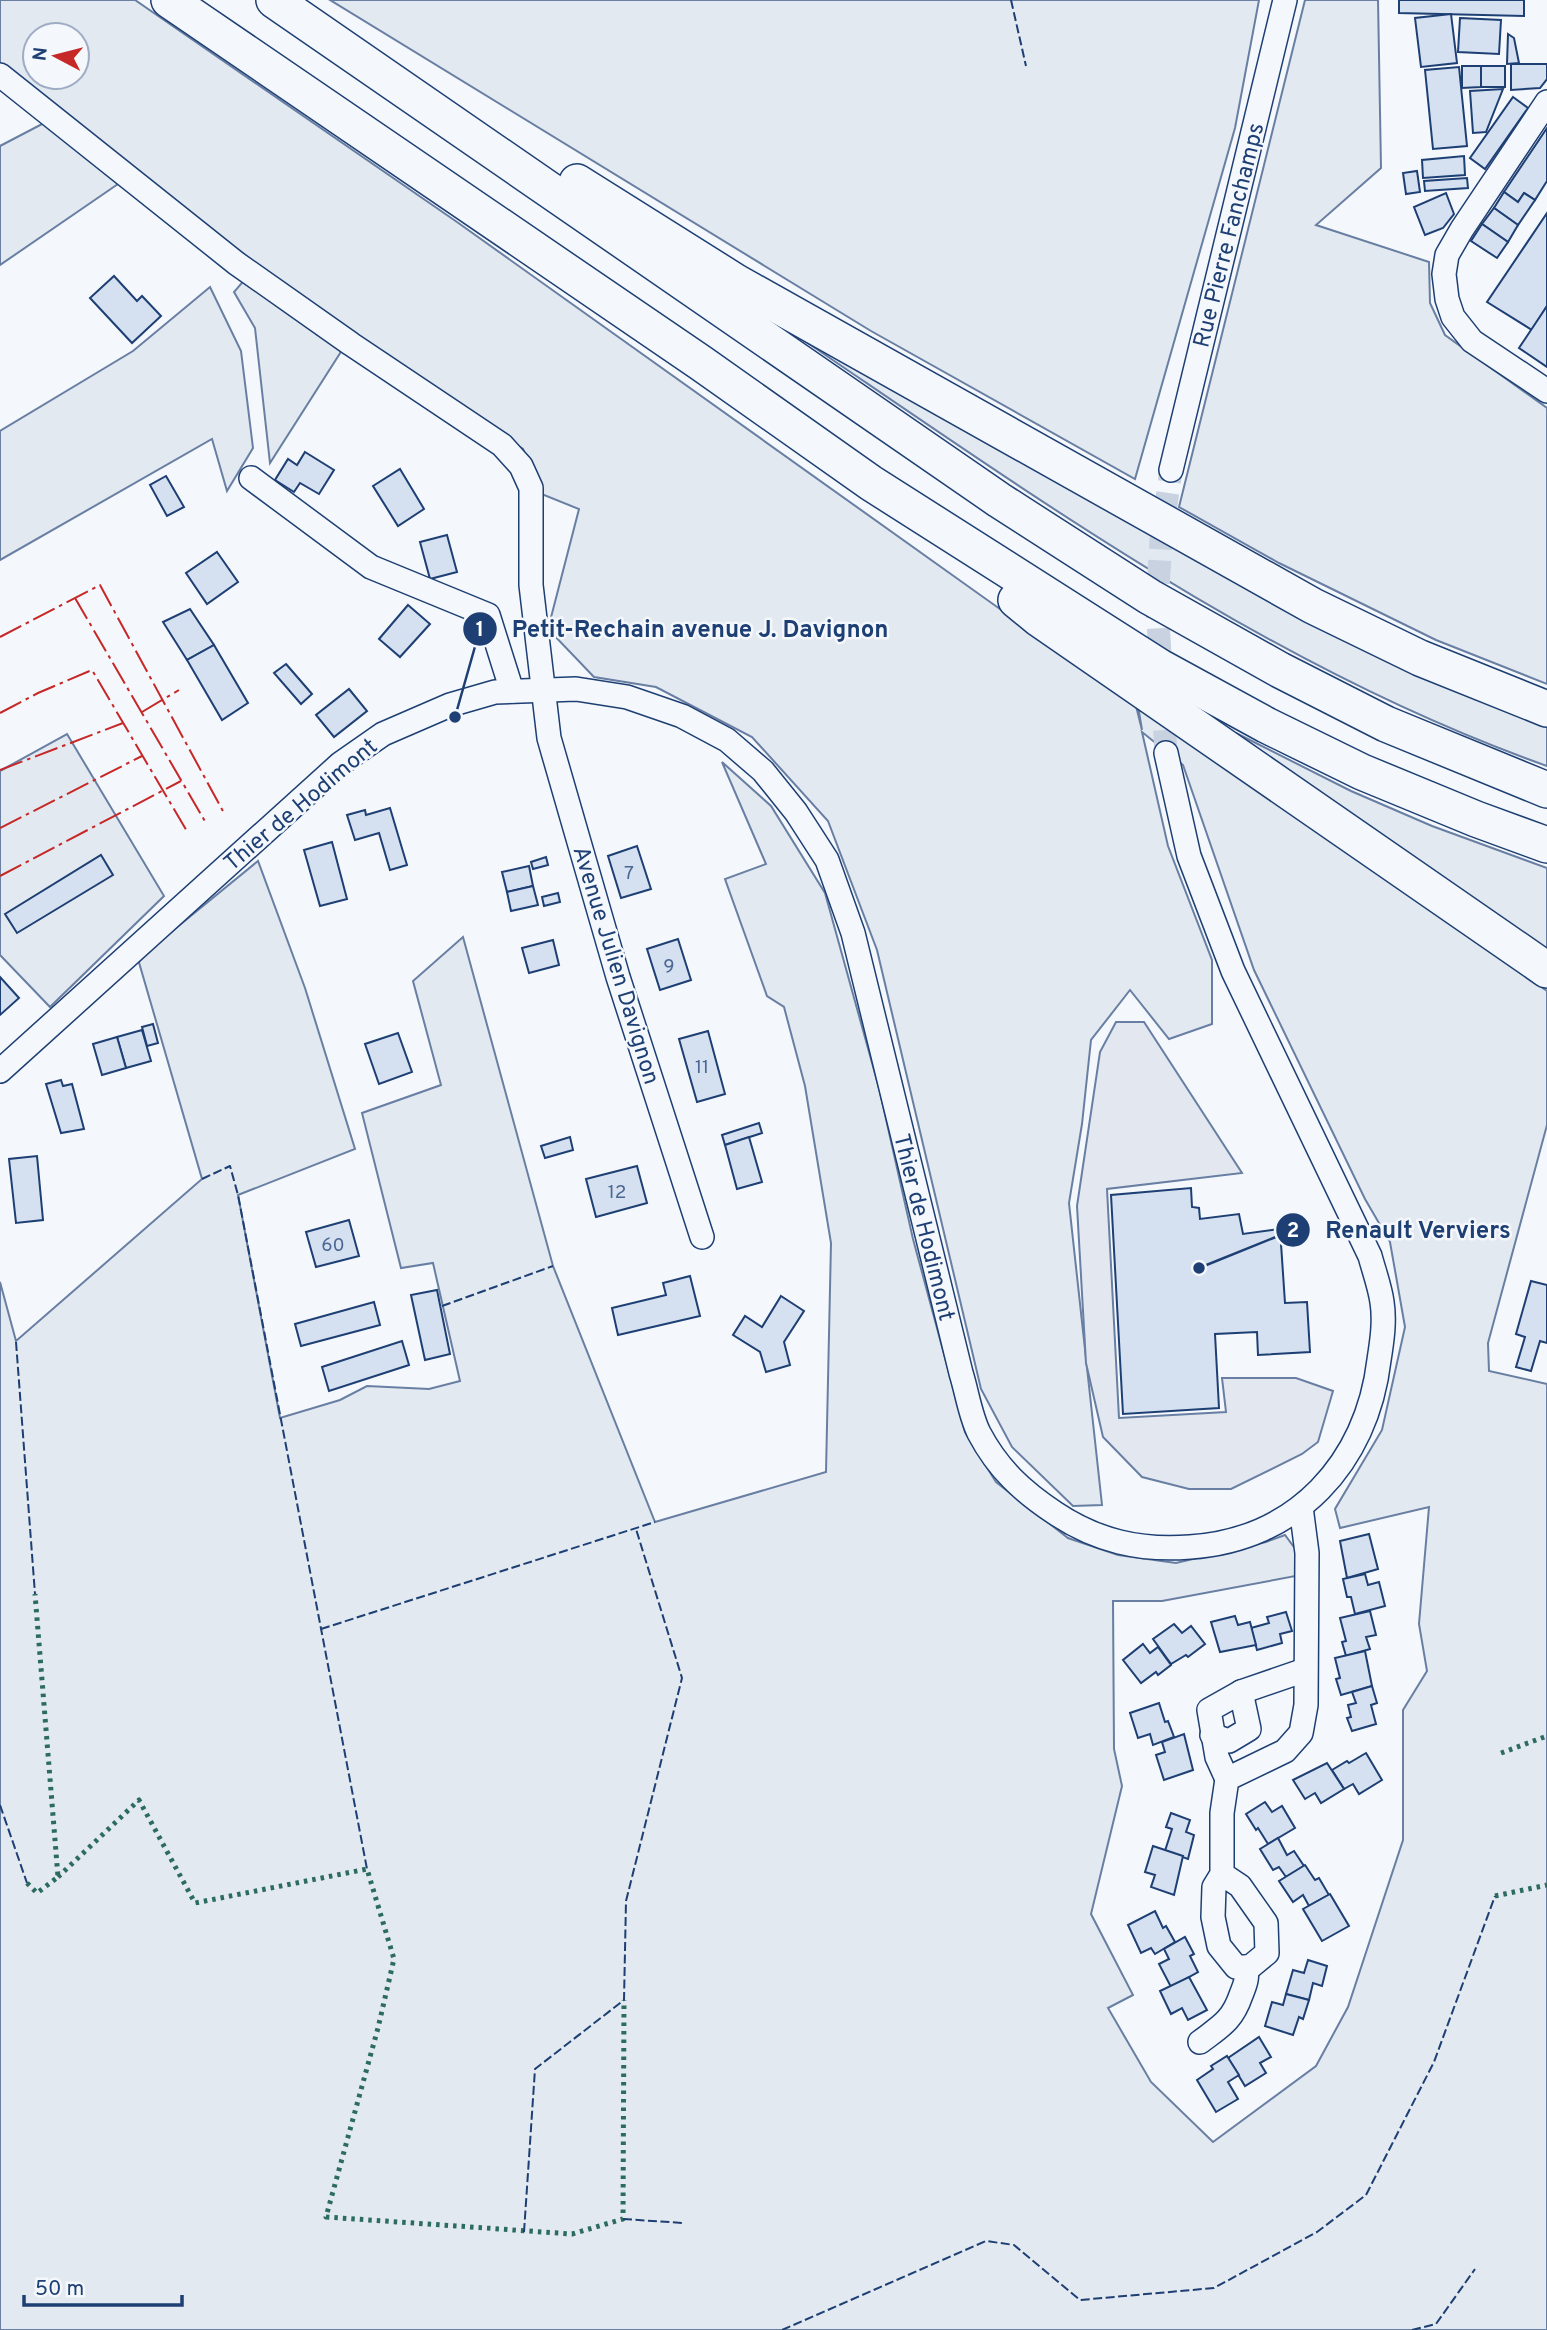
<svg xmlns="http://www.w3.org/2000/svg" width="1547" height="2330" viewBox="0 0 1547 2330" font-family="Overpass,sans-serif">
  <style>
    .green { fill: #e3e9f0; stroke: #687fa3; stroke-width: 2; fill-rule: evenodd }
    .parking { fill: #e3e8f0; stroke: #687fa3; stroke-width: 2 }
    .building { fill: #d5e0f0; stroke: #1d3f73; stroke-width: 2 }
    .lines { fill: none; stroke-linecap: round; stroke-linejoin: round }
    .minor-tunnel { stroke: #c9d2e0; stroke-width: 23; stroke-dasharray: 23 11; stroke-linecap: butt }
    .minor-casing { stroke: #1d3f73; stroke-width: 26 }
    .highway-casing { stroke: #1d3f73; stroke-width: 38 }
    .minor { stroke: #f4f7fb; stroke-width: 23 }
    .highway { stroke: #f4f7fb; stroke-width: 35 }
    .hedge { stroke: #2c6c60; stroke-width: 5; stroke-dasharray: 3.5 5; stroke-linecap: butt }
    .fence { stroke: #1d3f73; stroke-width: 2; stroke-dasharray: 9 3.5; stroke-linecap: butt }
    .power { stroke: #c62828; stroke-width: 2; stroke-dasharray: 24 5 3.5 5; stroke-linecap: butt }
    .labels { text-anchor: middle; stroke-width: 5; stroke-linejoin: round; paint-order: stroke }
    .number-label { font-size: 19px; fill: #4b6792 }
    .street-label { font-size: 23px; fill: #1d3f73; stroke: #f4f7fb }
    .leader { fill: none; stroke: #1d3f73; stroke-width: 2.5 }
    .callout-dot { fill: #1d3f73; stroke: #f4f7fb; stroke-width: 2.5 }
    .mark-label { font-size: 21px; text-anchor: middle; font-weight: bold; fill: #fff }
    .callout-label { font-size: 24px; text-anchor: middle; font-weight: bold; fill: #1d3f73; stroke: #f4f7fb; stroke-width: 5; stroke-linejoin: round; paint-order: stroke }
  </style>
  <rect width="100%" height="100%" fill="#f4f7fb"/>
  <g class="green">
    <path d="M0,0H135L457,222L1136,706L1142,730L1138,706L1547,991V1125L1488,1343L1489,1371L1547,1384V2330H0V1282L16,1341L202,1179L138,959L258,861L305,988L355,1149L238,1195L280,1418L340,1400L367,1386L429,1389L460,1381L433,1263L401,1268L362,1113L441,1085L413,981L463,937L553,1266L655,1522L826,1472L831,1243L805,1086L784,1007L767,996L725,879L766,864L722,762L771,806L825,893L879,1088L913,1239L965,1432L996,1482L1068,1538L1118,1555L1176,1563L1266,1542L1285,1535L1299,1554L1301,1575L1162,1601H1113L1114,1749L1122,1786L1091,1914L1133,1995L1108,2008L1151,2082L1213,2142L1316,2066L1348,2007L1403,1840V1710L1427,1671L1419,1624L1429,1507L1340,1528L1335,1509L1382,1430L1405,1327L1390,1242L1365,1199L1254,970L1183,765L1142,732L1168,846L1212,960V1024L1169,1039L1130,990L1091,1040L1082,1124L1069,1203L1102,1505L1073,1506L1012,1447L981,1389L877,950L828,821L752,737L656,687L594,677L548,629L579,509L539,493L523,449L416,380L251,260L157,189L0,66ZM35,35H77V77H35Z"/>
    <path d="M330,0H1259L1235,128L1135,479L871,331Z"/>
    <path d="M1305,0H1378L1381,168L1316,225L1429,262L1430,303L1445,335L1547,408V684L1436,640L1279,563L1179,507Z"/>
    <path d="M44,123L118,184L0,265V146Z"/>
    <path d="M246,278L344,347L270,463L255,328L234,292Z"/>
    <path d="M210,287L241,351L253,448L227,491L212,439L0,560V431L133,351Z"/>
    <path d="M790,331L1547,725V766C1270,668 1031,494 790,331Z"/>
    <path d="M1236,733L1351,791L1432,826L1547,868V952Z"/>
    <path d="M67,734L164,896L50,1007L0,955V771Z"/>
  </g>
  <path class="parking" d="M1116,1022H1144L1242,1173L1107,1189L1119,1418L1226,1412L1222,1378H1296L1333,1391L1318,1442L1302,1454L1231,1489H1189L1142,1477L1103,1437L1086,1363L1077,1206L1100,1052Z"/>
  <g class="building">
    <path d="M1399,0H1524V16L1399,13Z"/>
    <path d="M1451,14L1457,63L1421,67L1415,18Z"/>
    <path d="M1460,18L1501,20L1499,54L1458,52Z"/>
    <path d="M1508,34L1514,38L1519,63L1507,64Z"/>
    <path d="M1511,64H1547V79L1540,88L1511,90Z"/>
    <path d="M1462,66H1481V87L1462,88Z"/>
    <rect x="1481" y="66" width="24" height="21"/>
    <path d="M1459,67L1467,146L1433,149L1425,70Z"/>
    <path d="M1503,89L1486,132L1473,133L1470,91Z"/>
    <path d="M1513,97L1528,108L1485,169L1470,158Z"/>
    <path d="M1547,128V181L1535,200L1524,193L1518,202L1504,192Z"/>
    <path d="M1464,156L1465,175L1423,178L1422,160Z"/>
    <path d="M1417,171L1420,192L1406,194L1403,173Z"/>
    <path d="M1467,178L1468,188L1425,191L1424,181Z"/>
    <path d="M1504,192L1518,202L1524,193L1535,200L1518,225L1494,208Z"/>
    <path d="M1446,193L1454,214L1443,228L1425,235L1414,207Z"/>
    <path d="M1494,208L1518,225L1508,242L1482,224Z"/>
    <path d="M1547,213V306L1532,330L1487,302Z"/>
    <path d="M1482,224L1508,242L1497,258L1471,241Z"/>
    <path d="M114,276L137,301L142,296L161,316L132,343L90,298Z"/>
    <path d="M1547,306V367L1519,348Z"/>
    <path d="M305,452L334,470L319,494L300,483L294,492L275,480L288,459L297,465Z"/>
    <path d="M400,469L424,509L398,526L373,486Z"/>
    <path d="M166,476L184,507L167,516L150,485Z"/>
    <path d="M447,535L457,572L430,579L420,542Z"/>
    <path d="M217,552L238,582L207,604L186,573Z"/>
    <path d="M408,605L430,624L400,657L379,639Z"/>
    <path d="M190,609L214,645L187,660L163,622Z"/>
    <path d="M214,645L248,703L222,720L187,660Z"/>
    <path d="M286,664L312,694L301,704L274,673Z"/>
    <path d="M349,689L367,711L334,737L316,715Z"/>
    <path d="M390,808L407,865L390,870L379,833L355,840L347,815L365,810L366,815Z"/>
    <path d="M332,842L347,899L320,906L304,850Z"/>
    <path d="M637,846L651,889L621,898L608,856Z"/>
    <path d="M101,855L113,875L17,933L5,914Z"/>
    <path d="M546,857L548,865L533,869L531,862Z"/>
    <path d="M529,866L533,886L507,892L502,872Z"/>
    <path d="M533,886L538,905L511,911L507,892Z"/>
    <path d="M558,893L560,902L544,906L542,897Z"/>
    <path d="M678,939L691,980L660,990L647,949Z"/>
    <path d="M553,940L559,965L529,973L522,948Z"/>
    <path d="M0,977L19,998L0,1015Z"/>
    <path d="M153,1024L158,1043L147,1046L142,1027Z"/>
    <path d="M142,1030L151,1061L126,1068L117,1037Z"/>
    <path d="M708,1031L725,1094L697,1102L679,1039Z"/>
    <path d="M398,1033L412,1072L379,1084L365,1044Z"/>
    <path d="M117,1037L126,1068L102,1075L93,1044Z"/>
    <path d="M61,1080L63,1086L72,1084L84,1129L61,1133L46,1084Z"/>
    <path d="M759,1123L762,1133L725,1145L722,1135Z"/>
    <path d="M570,1137L573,1150L545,1158L541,1146Z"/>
    <path d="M749,1137L762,1182L737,1189L725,1145Z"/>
    <path d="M37,1156L43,1220L16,1223L9,1159Z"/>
    <path d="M637,1166L647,1203L596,1217L586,1179Z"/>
    <path d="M1191,1188L1192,1207L1199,1208L1200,1219L1239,1214L1243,1234L1280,1229L1285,1303L1307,1302L1310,1352L1258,1355L1257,1332L1215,1334L1219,1408L1123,1414L1111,1195Z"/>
    <path d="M349,1220L359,1256L316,1267L306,1232Z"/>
    <path d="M690,1276L700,1316L618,1335L612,1308L666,1295L663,1283Z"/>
    <path d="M1531,1281L1547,1285V1343L1540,1341L1531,1371L1516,1367L1525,1337L1516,1334Z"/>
    <path d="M437,1290L450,1354L425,1360L411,1295Z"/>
    <path d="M781,1296L804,1311L784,1342L790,1365L766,1372L760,1352L733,1335L745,1316L762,1327Z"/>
    <path d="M374,1302L380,1325L301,1346L295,1324Z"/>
    <path d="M402,1341L409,1365L329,1391L322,1367Z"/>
    <path d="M1369,1534L1378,1569L1347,1578L1340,1541Z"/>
    <path d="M1365,1574L1368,1585L1379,1582L1385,1606L1355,1614L1351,1597H1347L1343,1579Z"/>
    <path d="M1370,1611L1376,1635L1366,1637L1370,1649L1346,1656L1342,1642L1346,1641L1340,1618Z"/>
    <path d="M1286,1612L1292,1631L1280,1634L1282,1643L1257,1650L1251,1628L1269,1623L1267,1617Z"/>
    <path d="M1235,1616L1238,1625L1250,1622L1256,1645L1220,1652L1211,1622Z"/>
    <path d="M1174,1624L1182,1633L1191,1626L1205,1644L1188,1657L1186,1655L1171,1664L1153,1639Z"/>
    <path d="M1143,1644L1150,1653L1158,1647L1171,1665L1158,1675L1156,1672L1141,1683L1123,1660Z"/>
    <path d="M1365,1651L1372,1686L1341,1695L1336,1679L1340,1678L1335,1658Z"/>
    <path d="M1372,1686L1377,1703L1371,1705L1376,1724L1352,1731L1347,1718L1351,1717L1348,1705L1356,1703L1352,1692Z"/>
    <path d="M1159,1703L1165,1722L1168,1721L1174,1737L1153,1745L1150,1734L1138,1738L1130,1713Z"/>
    <path d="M1184,1734L1193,1770L1164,1780L1156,1755L1165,1752L1162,1742Z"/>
    <path d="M1366,1753L1382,1780L1359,1794L1353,1784L1344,1789L1332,1770L1347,1761L1349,1763Z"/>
    <path d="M1327,1763L1344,1789L1321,1803L1315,1793L1305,1799L1293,1780Z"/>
    <path d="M1265,1802L1272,1812L1282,1806L1295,1828L1268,1844L1258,1828L1256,1830L1246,1814Z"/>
    <path d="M1171,1813L1190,1820L1186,1832L1194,1835L1188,1859L1165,1851L1172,1829L1166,1827Z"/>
    <path d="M1278,1838L1287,1855L1294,1851L1304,1866L1286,1877L1279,1867L1273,1870L1260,1849Z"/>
    <path d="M1153,1846L1183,1856L1174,1895L1151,1887L1155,1875L1145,1872Z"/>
    <path d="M1305,1865L1315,1880L1319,1878L1329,1895L1309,1906L1303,1895L1293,1902L1279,1881Z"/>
    <path d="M1330,1894L1349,1926L1322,1941L1303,1909Z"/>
    <path d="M1155,1911L1163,1928L1166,1926L1175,1942L1155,1954L1151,1948L1141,1953L1128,1925Z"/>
    <path d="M1185,1937L1194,1954L1190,1956L1198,1972L1171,1987L1159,1964L1169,1959L1164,1949Z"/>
    <path d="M1308,1960L1327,1966L1322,1986L1313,1983L1309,2000L1286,1994L1293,1970L1304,1973Z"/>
    <path d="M1189,1977L1207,2010L1188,2020L1182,2008L1171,2014L1160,1991Z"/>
    <path d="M1286,1994L1309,2000L1303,2019L1299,2017L1293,2035L1265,2026L1272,2002L1283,2005Z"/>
    <path d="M1259,2037L1271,2057L1260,2063L1266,2073L1245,2086L1228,2058Z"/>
    <path d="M1227,2056L1239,2075L1228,2082L1238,2099L1216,2112L1197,2080L1213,2069L1211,2066Z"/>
  </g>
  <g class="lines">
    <path class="minor-tunnel" d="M1166,753L1157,605L1161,540L1171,470"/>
    <defs>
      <g id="minor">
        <path d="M0,75L236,263L351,344L502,445L521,466L531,488V585L549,738L618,977L702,1237"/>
        <path d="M1547,102L1462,229L1447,255L1444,274L1447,299L1453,317L1472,341L1547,391"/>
        <path d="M1171,470L1285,0"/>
        <path d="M251,478L371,567L488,615L512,691"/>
        <path d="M0,1071L340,764L383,734L450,705L495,692L576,689L627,697L682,716L727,740L763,771L796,812L827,860L853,933L961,1373C967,1392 970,1415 979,1433C998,1469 1022,1491 1055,1513C1097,1541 1140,1551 1190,1547C1296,1540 1367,1463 1379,1360C1382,1341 1385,1321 1382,1302C1380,1287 1374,1271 1370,1256L1233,971L1189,856L1166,753"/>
        <path d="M1212,1735L1229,1741L1249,1729L1241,1692"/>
        <path d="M1227,1779L1217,1757L1209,1710L1241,1692L1305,1670"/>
        <path d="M1222,1874L1240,1886L1266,1923L1267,1953L1250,1967H1236L1219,1946L1213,1917L1214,1887L1222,1874V1813L1227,1779L1285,1751L1301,1733L1306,1705L1307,1553L1301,1507"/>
        <path d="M1200,2042C1221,2026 1232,2021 1241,1995C1245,1985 1248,1978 1246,1967"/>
      </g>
      <g id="highway">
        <path d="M169,0L701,363L871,483L1160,667L1266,725L1362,772L1476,819L1547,845"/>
        <path d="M274,0L999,500L1150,597L1280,670L1386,724L1547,790"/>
        <path d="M577,182L736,282L1313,606L1420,658L1547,709"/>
        <path d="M1016,600L1038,618L1547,970"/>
      </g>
    </defs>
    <use href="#minor" class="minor-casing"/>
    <use href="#highway" class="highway-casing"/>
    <use href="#minor" class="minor"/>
    <use href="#highway" class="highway"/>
    <g class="hedge">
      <path d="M1501,1753L1547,1736"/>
      <path d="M58,1877L139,1800L195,1903L367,1869L394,1959L378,2028L326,2217L572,2234L623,2219L624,2000"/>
      <path d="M27,1883L37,1893L58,1877L35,1594"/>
      <path d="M1495,1896L1547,1885"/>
    </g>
    <g class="fence">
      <path d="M1011,0L1026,66"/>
      <path d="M202,1179L230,1166L238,1195L367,1869"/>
      <path d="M442,1306L553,1266"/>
      <path d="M16,1342L35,1594"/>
      <path d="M321,1629L655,1522"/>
      <path d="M0,1805L27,1883"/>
      <path d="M623,2219L683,2223"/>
      <path d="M524,2232L535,2069L624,2000L626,1901L682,1678L636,1529"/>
      <path d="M782,2330L986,2241L1014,2245L1080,2300L1214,2288L1317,2232L1366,2195L1434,2062L1495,1896"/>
      <path d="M1412,2330L1436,2324L1475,2269"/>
    </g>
    <g class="power">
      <path d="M75,598L206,823"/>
      <path d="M0,637L100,585L224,813"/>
      <path d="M142,712L179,690"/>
      <path d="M0,713L38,693L92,670L188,833"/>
      <path d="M0,770L123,723"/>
      <path d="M0,828L142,756"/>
      <path d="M0,876L181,781"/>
    </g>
  </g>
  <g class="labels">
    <g class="number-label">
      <text x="629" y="879">7</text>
      <text x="669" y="972">9</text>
      <text x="702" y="1073">11</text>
      <text x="617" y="1198">12</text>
      <text x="333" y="1251">60</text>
    </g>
    <g class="street-label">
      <text transform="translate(1228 235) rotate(-76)" y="8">Rue Pierre Fanchamps</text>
      <text transform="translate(300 804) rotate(-40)" y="8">Thier de Hodimont</text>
      <text transform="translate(617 965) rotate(73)" y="8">Avenue Julien Davignon</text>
      <text transform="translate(925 1227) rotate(76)" y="8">Thier de Hodimont</text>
    </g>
  </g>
  <path class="leader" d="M455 717L480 629M1199 1268L1293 1230"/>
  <g class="callout-dot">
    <circle cx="455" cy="717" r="7"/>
    <circle cx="1199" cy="1268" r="7"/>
    <circle cx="480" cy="629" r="18"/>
    <circle cx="1293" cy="1230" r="18"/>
  </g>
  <g class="mark-label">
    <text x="480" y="636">1</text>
    <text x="1293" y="1237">2</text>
  </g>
  <g class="callout-label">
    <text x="700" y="637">Petit-Rechain avenue J. Davignon</text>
    <text x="1418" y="1238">Renault Verviers</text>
  </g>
  <g transform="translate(56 56) rotate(277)"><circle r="33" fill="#f4f7fb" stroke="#9eadc5" stroke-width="2"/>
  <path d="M0-5L12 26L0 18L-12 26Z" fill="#c62828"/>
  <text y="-10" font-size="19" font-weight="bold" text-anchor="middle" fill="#1d3f73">N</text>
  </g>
  <path d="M24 2295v10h158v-10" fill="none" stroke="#1d3f73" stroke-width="3.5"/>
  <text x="35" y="2295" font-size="21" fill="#1d3f73" stroke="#f4f7fb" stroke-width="5" paint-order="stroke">50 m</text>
</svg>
